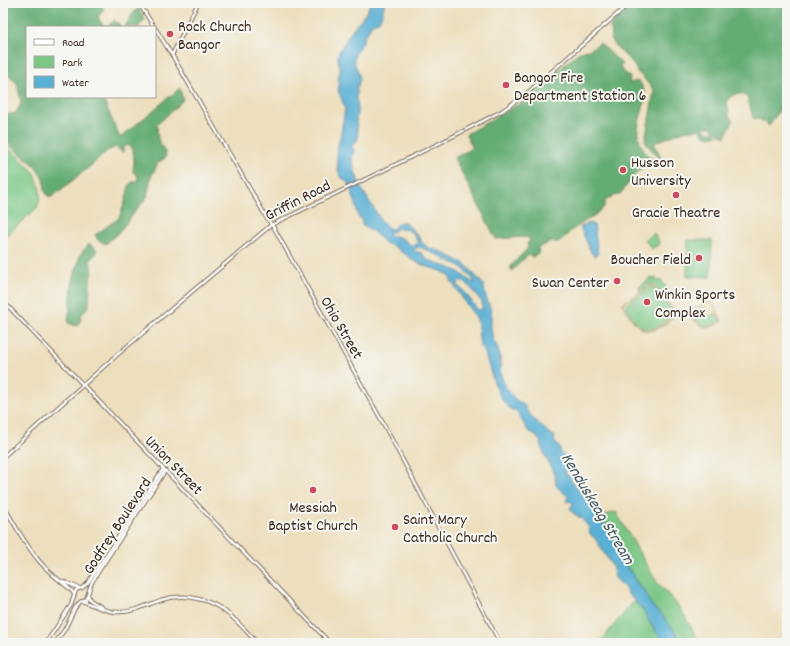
<svg xmlns="http://www.w3.org/2000/svg" width="790" height="646" viewBox="0 0 790 646" font-family="Dekko,sans-serif">
  <style>
    .green { fill: #7bc786; stroke: #5b7852 }
    .forest { fill: #64ac73; stroke: #506b48 }
    .sand { fill: #eeda9e; stroke: #94825e; fill-rule: evenodd }
    .water { fill: #58b0d5; stroke: #4a6d7a; fill-rule: evenodd }
    .lines { fill: none; stroke-linecap: round; stroke-linejoin: round }
    .secondary-casing { stroke: #796956; stroke-width: 4.5 }
    .secondary { stroke: #fff; stroke-width: 2.5 }
    .poi-dot { fill: #d1495b; stroke: #f6f6f2; stroke-width: 1.5 }
    .labels { text-anchor: middle; stroke-width: 4; stroke-linejoin: round; paint-order: stroke }
    .poi-label { font-size: 16px; fill: #3b2a1e; stroke: #f6f6f2; text-anchor: start }
    .street-label { font-size: 16px; fill: #3b2a1e; stroke: #f6f6f2 }
    .water-label { font-size: 17px; font-style: italic; fill: #45595e; stroke: #f6f6f2 }
  </style>
  <rect width="100%" height="100%" fill="#f6f6f2"/>
  <filter id="ink" filterUnits="userSpaceOnUse"><feTurbulence type="fractalNoise" baseFrequency=".025" numOctaves="2"/><feDisplacementMap in="SourceGraphic" scale="8" xChannelSelector="R" yChannelSelector="G"/><feConvolveMatrix kernelMatrix="1 2 1 2 8 2 1 2 1" color-interpolation-filters="sRGB"/></filter>
  <filter id="wash" filterUnits="userSpaceOnUse"><feTurbulence type="fractalNoise" baseFrequency=".012" numOctaves="4" result="noise"/><feDisplacementMap in="SourceGraphic" scale="16" xChannelSelector="R" yChannelSelector="G"/><feGaussianBlur stdDeviation="0.9" result="paint"/><feColorMatrix in="noise" values="0 0 0 0 0 0 0 0 0 0 0 0 0 0 0 0 0 1.4 0 .05"/><feComposite in="paint" operator="in"/></filter>
  <g filter="url(#wash)">
    <rect width="100%" height="100%" fill="#eddfbd"/>
    <g class="green">
      <path d="M8,147L35,173L38,182L40,191V199L37,208L3,238V150Z"/>
      <path d="M654,233L660,244L651,249L645,239Z"/>
      <path d="M688,240H712L711,277L687,276Z"/>
      <path d="M651,277L652,279L653,278H656V280L659,281L661,280L672,296L667,301L676,314C673,319 667,322 662,326C641,340 632,319 622,304L640,292L639,287L649,280L648,279Z"/>
      <path d="M710,302L713,303L722,322C706,331 699,328 690,312Z"/>
      <path d="M616,512L643,559L657,582L675,602L684,615L700,643H684L673,631V629L654,607V609H653L651,604H650L648,600L647,599L648,597C644,589 643,590 638,584C636,582 635,578 633,576C631,571 626,567 624,562C623,560 620,553 620,550H621L618,545V543L608,530L609,529L607,524L606,525L604,523V521L602,516Z"/>
      <path d="M634,601L644,611L648,620L657,633L667,643H599Z"/>
    </g>
    <g class="forest">
      <path d="M3,3H100L104,9L98,17L101,23L106,26L110,24L114,20L119,24L120,27H27V97H106L103,99L120,138L180,88L183,100L157,125L158,139L165,152L166,157L158,163L151,177L147,197L120,231L106,244L98,240L95,235L119,218L125,202L129,186L132,182L137,181L138,176L133,172L134,162L133,149L128,145L123,148V153L116,147L107,151L93,164L52,197H49L45,192L44,180L33,164L3,140V115L16,113L21,103L17,83L8,75L3,72Z"/>
      <path d="M634,3H787V106L783,104L780,107L781,108L769,126C765,121 759,119 753,118L747,97L742,94L733,95L727,100L729,116L733,121L725,137L717,132L709,126L708,128L705,126L703,128L710,133L713,131L718,135C707,139 705,136 698,129L684,131L654,143L661,157L659,158L648,146L645,141L654,91L642,76L638,73C632,58 618,52 610,39L612,34L610,26Z"/>
      <path d="M138,8L145,19L139,27H125L131,16Z"/>
      <path d="M600,43L622,64L620,68L630,77L629,83L639,81C641,84 644,88 644,92C647,113 630,126 643,148C645,153 650,157 654,160L638,171L620,194L606,199L604,207L595,215L572,230L560,242H551L538,248L539,253L532,257L528,255L512,271L510,267L528,248L527,243L531,240L526,237L496,239L454,158L472,148L466,134L521,103L579,52L589,50Z"/>
      <path d="M89,244L96,249L97,253L90,260L92,270L90,281L89,306L81,315L80,322L77,326L68,323L73,280L80,255Z"/>
    </g>
    <g class="sand">
      <path d="M651,284L655,285L676,314C673,319 667,322 662,326C641,340 632,319 622,304ZM651,286L655,287L674,313L673,316C667,320 659,328 651,329C637,331 631,315 625,305Z"/>
      <path d="M710,302L713,303L716,310H717L722,322C706,331 698,328 690,312L702,305H703ZM702,307L703,313L708,316L712,315L716,312L720,321C710,330 695,326 693,312Z"/>
    </g>
    <g class="water">
      <path d="M371,3H385L382,14L379,21L373,23L363,39V43L356,51L354,60L355,65L357,69L360,79C358,82 359,86 356,89L357,93L356,98L358,107L356,120L358,137L357,141L353,143L352,146L354,151L352,158L354,168L360,186L381,220L387,227L391,229L394,228L396,225L400,222H404L413,230L420,238L422,243L431,249L440,251L465,264L483,284L486,297L489,304L491,312V327L493,340L497,346L500,357V365L501,375L505,386L514,398L525,406L527,411L536,421L550,434L555,436L554,441L560,448L561,455L564,454C569,461 566,467 566,475L571,476V480L587,500L590,503L604,525L607,527L610,533L616,540L619,547L623,562L630,572L634,575L635,580L639,586L645,591L649,601L653,607L663,616L683,643H667L657,633L648,620L644,611L628,594L624,587L615,578L612,566L596,540L590,534L589,528L582,519L573,513L570,508L573,504L571,501L567,502L566,501L568,497L563,492L559,489L556,485L555,476L544,454L540,441L534,434L528,431L517,412C497,407 490,366 483,349L480,347L477,319L464,301L461,296L451,281L449,275L441,271L425,266L412,260L407,255L401,252L394,246L384,243L380,238L370,229L362,226V221L358,216L355,201L352,195V190L348,183L341,177L338,170L337,162V151L341,133L345,108L338,90L339,86L338,80L340,70L338,60V55L340,50L352,30L365,14ZM399,228L401,230L405,229L413,233L418,243C409,249 408,241 401,238C398,236 394,236 391,236L388,231L392,232ZM419,247C424,248 427,251 432,253C437,255 443,256 446,261C458,262 470,273 475,283C469,282 463,274 457,271C452,268 447,267 442,265C437,263 433,261 427,260C424,256 422,251 416,252L414,250L415,249ZM460,280L467,284L471,288L473,291L482,302V309L478,310L464,291L459,287L458,282Z"/>
      <path d="M589,223L594,225L598,254L595,256L592,254L580,227Z"/>
    </g>
  </g>
  <g filter="url(#ink)">
    <g class="lines">
      <defs>
        <g id="secondary">
          <path d="M139,3L154,27"/>
          <path d="M155,28L172,55L268,220L274,228L383,423L500,643"/>
          <path d="M172,55L198,3"/>
          <path d="M3,301L330,643"/>
          <path d="M3,457L65,401L118,354L271,225L442,142L502,111L526,94L630,3"/>
          <path d="M3,504C14,524 25,544 40,562C49,573 61,581 72,591L74,594"/>
          <path d="M62,581L79,588"/>
          <path d="M88,595L90,600L101,607"/>
          <path d="M82,601C94,605 105,612 117,612C132,613 147,605 161,600C183,593 209,598 227,613C238,621 248,633 257,643"/>
          <path d="M46,643L71,605L76,590L78,589L82,588L87,584L163,469"/>
          <path d="M55,643L65,629L75,608L80,602L86,599L92,582L100,569L165,471"/>
        </g>
      </defs>
      <use href="#secondary" class="secondary-casing"/>
      <use href="#secondary" class="secondary"/>
    </g>
  </g>
  <g class="poi-dot">
    <circle cx="170" cy="34" r="4"/>
    <circle cx="506" cy="85" r="4"/>
    <circle cx="623" cy="170" r="4"/>
    <circle cx="676" cy="195" r="4"/>
    <circle cx="699" cy="258" r="4"/>
    <circle cx="617" cy="281" r="4"/>
    <circle cx="647" cy="302" r="4"/>
    <circle cx="313" cy="490" r="4"/>
    <circle cx="395" cy="527" r="4"/>
  </g>
  <g class="labels">
    <g class="poi-label">
      <text x="178" y="31">Rock Church<tspan x="178" dy="18">Bangor</tspan></text>
      <text x="514" y="82">Bangor Fire<tspan x="514" dy="18">Department Station 6</tspan></text>
      <text x="631" y="167">Husson<tspan x="631" dy="18">University</tspan></text>
      <text x="676" y="217" text-anchor="middle">Gracie Theatre</text>
      <text x="691" y="264" text-anchor="end">Boucher Field</text>
      <text x="609" y="287" text-anchor="end">Swan Center</text>
      <text x="655" y="299">Winkin Sports<tspan x="655" dy="18">Complex</tspan></text>
      <text x="313" y="512" text-anchor="middle">Messiah<tspan x="313" dy="18">Baptist Church</tspan></text>
      <text x="403" y="524">Saint Mary<tspan x="403" dy="18">Catholic Church</tspan></text>
    </g>
    <g class="street-label">
      <text transform="translate(297 199) rotate(-27)" y="6">Griffin Road</text>
      <text transform="translate(343 327) rotate(60)" y="6">Ohio Street</text>
      <text transform="translate(175 464) rotate(46)" y="6">Union Street</text>
      <text transform="translate(116 525) rotate(-57)" y="6">Godfrey Boulevard</text>
    </g>
    <g class="water-label">
      <text transform="translate(599 508) rotate(59)" y="6">Kenduskeag Stream</text>
    </g>
  </g>
  <rect width="790" height="646" fill="none" stroke="#f6f6f2" stroke-width="16"/>
  <rect x="26" y="26" width="130" height="72" fill="#f6f6f2" stroke="#aba49d"/>
  <rect x="34" y="39" width="20" height="6" fill="#ffffff" stroke="#aba49d"/>
  <text x="62" y="46" font-size="12" fill="#3b2a1e">Road</text>
  <rect x="34" y="56" width="20" height="12" fill="#7bc786" stroke="#aba49d"/>
  <text x="62" y="66" font-size="12" fill="#3b2a1e">Park</text>
  <rect x="34" y="76" width="20" height="12" fill="#58b0d5" stroke="#aba49d"/>
  <text x="62" y="86" font-size="12" fill="#3b2a1e">Water</text>
</svg>
